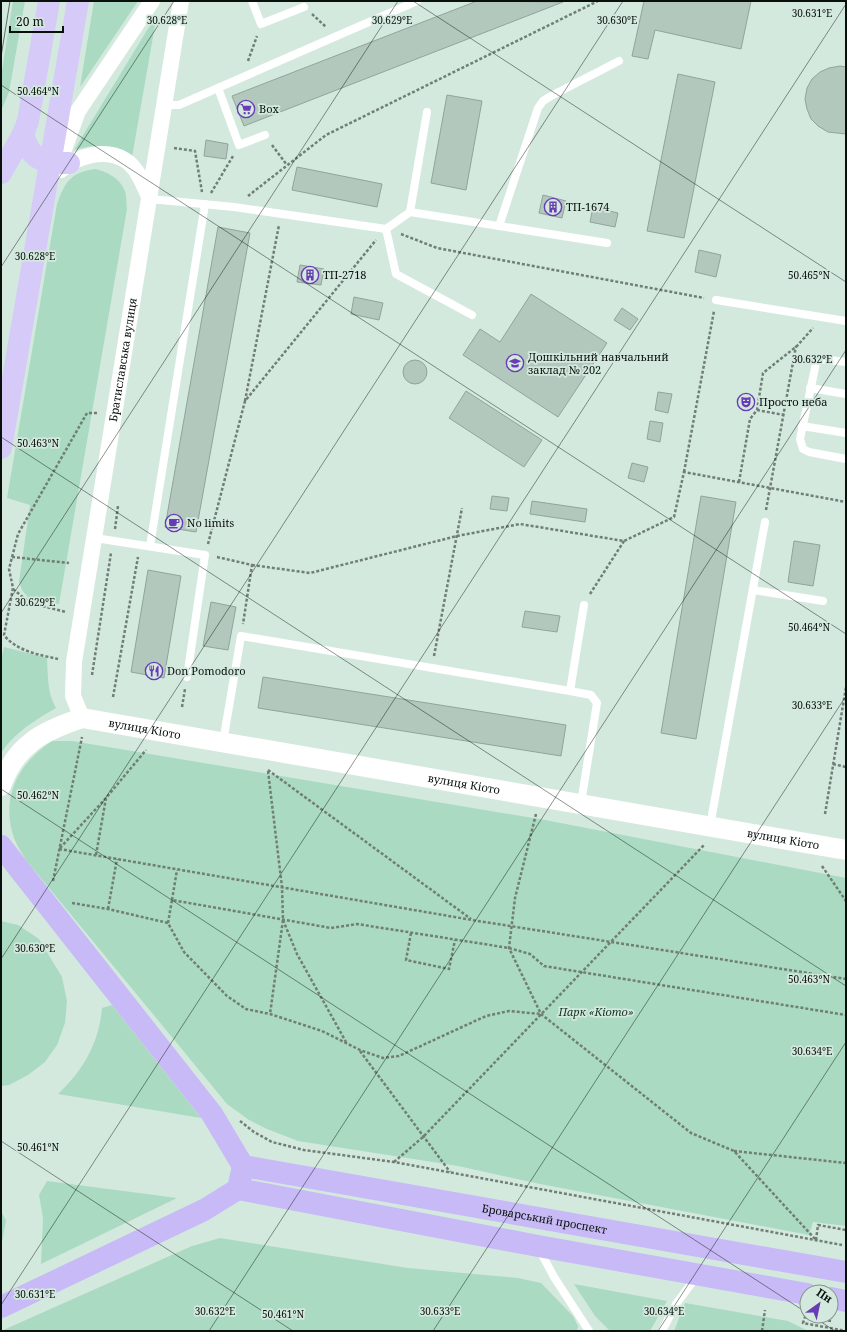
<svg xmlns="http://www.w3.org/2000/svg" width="847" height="1332" viewBox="0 0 847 1332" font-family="'Noto Serif',serif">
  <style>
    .green { fill: #aadac2 }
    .building { fill: #b3c8bd; stroke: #90a49a }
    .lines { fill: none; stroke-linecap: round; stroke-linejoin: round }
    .path { stroke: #707e76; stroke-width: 2.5; stroke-dasharray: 3 2; stroke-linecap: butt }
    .service { stroke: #fff; stroke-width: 8 }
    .minor { stroke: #fff; stroke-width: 16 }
    .tertiary { stroke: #fff; stroke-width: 20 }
    .primary { stroke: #d6cbf8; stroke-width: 22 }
    .trunk { stroke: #c8baf6; stroke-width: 22 }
    .tram { stroke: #5f6c65; stroke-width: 1 }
    .ticks { fill: none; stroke: #09100c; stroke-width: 1; stroke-opacity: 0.45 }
    .labels { text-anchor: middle; stroke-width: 3.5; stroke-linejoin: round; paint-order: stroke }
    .poi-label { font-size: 11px; fill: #09100c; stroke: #d4e9de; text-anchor: start }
    .street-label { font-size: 11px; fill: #09100c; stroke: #d4e9de }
    .park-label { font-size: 11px; font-style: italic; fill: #113123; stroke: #d4e9de }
    .ticks-label { font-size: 10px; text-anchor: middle; fill: #09100c; stroke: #d4e9de; stroke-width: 3.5; stroke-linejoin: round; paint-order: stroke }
  </style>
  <rect width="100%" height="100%" fill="#d4e9de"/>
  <g class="green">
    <path d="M13,1H25L9,92L1,111V77Z"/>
    <path d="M94,1H138L80,87Z"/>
    <path d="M157,14L132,157C110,145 99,143 74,150Z"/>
    <path d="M95,169C106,171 119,178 124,189C127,194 126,203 127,209L59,604L31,601L22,590L19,582L30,505L7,498L57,204C65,182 71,172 95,169Z"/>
    <path d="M4,647L47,658C48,675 47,693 56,708C34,721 15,732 1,753V660Z"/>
    <path d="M52,741H72L545,820L846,878V1226L813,1222L809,1235L540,1184L458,1166L298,1141L267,1129L249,1120L227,1104L26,860C22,853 17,846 14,838C0,797 18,764 52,741Z"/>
    <path d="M1,921L18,925L39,939L62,977L67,1001L65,1023L57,1045L45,1062L28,1075L9,1085L1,1086Z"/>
    <path d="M112,1005L201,1118L58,1094C83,1071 99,1043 102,1008Z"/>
    <path d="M47,1181L177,1198L41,1264L43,1218L39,1195Z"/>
    <path d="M1,1211L6,1221L1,1247Z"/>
    <path d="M220,1238L408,1268L518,1278L541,1283L573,1316L578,1326L577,1331H1L192,1246Z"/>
    <path d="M574,1284L667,1301L650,1331H610L595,1316Z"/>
    <path d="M685,1303L788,1321L808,1331H674Z"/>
  </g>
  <g class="building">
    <path d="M477,1L563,2L244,126L232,96Z"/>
    <path d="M644,1H751L741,49L655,30L648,59L632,56Z"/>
    <path d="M840,66L846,67V134L828,132L818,126L811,119L807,109L805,99L807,88L812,79L820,72L829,68Z"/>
    <path d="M678,74L715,82L684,238L647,231Z"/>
    <path d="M447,95L482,101L466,190L431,183Z"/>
    <path d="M206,140L228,144L226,159L204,156Z"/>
    <path d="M297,167L382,184L377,207L292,190Z"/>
    <path d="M543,195L566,201L562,218L539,213Z"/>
    <path d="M593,207L618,213L615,227L590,222Z"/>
    <path d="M218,227L250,233L196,532L165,527Z"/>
    <path d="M699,250L721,255L716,277L695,272Z"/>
    <path d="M300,265L324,269L321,285L297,282Z"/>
    <path d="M531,294L607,343L558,417L463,355L480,329L500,342Z"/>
    <path d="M354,297L383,303L379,320L351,314Z"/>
    <path d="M622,308L638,319L630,330L614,320Z"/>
    <circle cx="415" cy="372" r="12"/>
    <path d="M466,391L542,440L524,467L449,418Z"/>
    <path d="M658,392L672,394L668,413L655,410Z"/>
    <path d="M650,421L663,423L660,442L647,439Z"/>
    <path d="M632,463L648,467L644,482L628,478Z"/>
    <path d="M492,496L509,498L507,511L490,509Z"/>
    <path d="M701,496L736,502L696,739L661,733Z"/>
    <path d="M532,501L587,509L585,522L530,514Z"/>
    <path d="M794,541L820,545L813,586L788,582Z"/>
    <path d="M148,570L181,576L164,678L131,672Z"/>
    <path d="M211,602L236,607L228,650L203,646Z"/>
    <path d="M525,611L560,616L557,632L522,627Z"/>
    <path d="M263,677L566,725L561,756L258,708Z"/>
  </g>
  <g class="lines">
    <g class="path">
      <path d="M312,14L326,27"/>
      <path d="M248,61L257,36"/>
      <path d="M272,145L287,165"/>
      <path d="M174,148L195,151L202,192"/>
      <path d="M211,193L233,156"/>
      <path d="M248,196L326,135L598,1"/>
      <path d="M401,234L437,248L704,298"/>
      <path d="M245,401L279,225"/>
      <path d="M757,410L784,415"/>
      <path d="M684,472L714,311"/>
      <path d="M739,482L750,419L757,410L763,373L797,346L813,328"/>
      <path d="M766,510L796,346"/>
      <path d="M115,529L118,506"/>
      <path d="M208,544L245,401L376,240"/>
      <path d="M12,557L69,563"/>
      <path d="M217,557L252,565L243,624"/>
      <path d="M252,565L310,573L457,536L520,524L624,541L674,517L684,472L846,502"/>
      <path d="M13,589L30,603L66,612"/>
      <path d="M590,594L624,541"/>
      <path d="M434,656L462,508"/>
      <path d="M58,659C40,655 16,651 4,635L13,588L9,569L18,534L87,413H98"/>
      <path d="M92,675L111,553"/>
      <path d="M113,697L138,557"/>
      <path d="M182,707L185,689"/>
      <path d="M833,764L846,767"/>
      <path d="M268,770L471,919"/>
      <path d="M268,771L282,887L283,920L270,1014"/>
      <path d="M536,814L515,898L509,948L541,1014L691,1133L734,1151L816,1240"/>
      <path d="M825,814L846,687"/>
      <path d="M60,848L106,798L146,750"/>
      <path d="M59,849L472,920L846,979"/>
      <path d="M96,855L106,798"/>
      <path d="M822,866L846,901"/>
      <path d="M53,881L82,737"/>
      <path d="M172,900L177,870"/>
      <path d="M72,903L108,909L168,923L184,952L227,996L246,1009L270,1014L322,1031L360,1050L383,1058L399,1056L486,1016L509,1011L541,1014"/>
      <path d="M108,909L117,859"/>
      <path d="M283,920L297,954L346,1042"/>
      <path d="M168,923L172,900L331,928L357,924L509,948L530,954L544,966L846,1015"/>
      <path d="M411,933L406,960L449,969L455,940"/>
      <path d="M360,1051L450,1172"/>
      <path d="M240,1121L254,1132L272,1142L304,1150L394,1162L842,1245"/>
      <path d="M734,1151L846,1163"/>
      <path d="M394,1162L423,1137L705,844"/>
      <path d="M816,1240L818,1225L846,1230"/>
      <path d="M831,1321L805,1317L803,1323L846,1331"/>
      <path d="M762,1331L765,1310"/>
    </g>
    <g class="service">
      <path d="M252,1L261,24L304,7"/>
      <path d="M218,88L239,145L265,135"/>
      <path d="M164,105H179L417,1"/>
      <path d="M150,199L234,207L386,229L410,212L607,243"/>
      <path d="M410,212L427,112"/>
      <path d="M499,226L538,108L543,101L551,96L619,61"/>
      <path d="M386,229L396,274L472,315"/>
      <path d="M716,300L846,321"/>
      <path d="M846,362L819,359L816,363L800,439L803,449L809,452L846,459"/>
      <path d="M810,388L846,394"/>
      <path d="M802,426L846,433"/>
      <path d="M95,538L205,555L187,677"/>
      <path d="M150,546L205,204"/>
      <path d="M753,590L823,601"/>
      <path d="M570,691L584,605"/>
      <path d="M223,742L241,636L570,691L591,695L597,703L581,803"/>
      <path d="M710,826L765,522"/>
      <path d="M539,1249L554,1277L589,1331"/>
      <path d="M662,1331L676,1304L697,1276"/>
    </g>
    <g class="minor">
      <path d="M61,170C77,156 105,148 125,160C138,168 144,186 150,199"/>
      <path d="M54,171L59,163L78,111L152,1"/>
      <path id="s1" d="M82,718L73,696L74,662L181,1"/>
    </g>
    <path class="tertiary" id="s2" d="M1,786C16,744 43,731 82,718L846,850"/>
    <g class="primary">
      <path d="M23,134C30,160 44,164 69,163"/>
      <path d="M1,173L23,134L28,121L49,1"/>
      <path d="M1,448L78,1"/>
    </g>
    <g class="trunk">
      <path d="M1,846L212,1114L243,1166L238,1189L204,1210L1,1307"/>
      <path id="s3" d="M243,1166L846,1272"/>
      <path d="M238,1189L538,1246L807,1294"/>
      <path d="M831,1298L846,1301"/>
    </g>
    <g class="tram">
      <path d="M1,4L2,1"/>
      <path d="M1,57L10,1"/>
      <path d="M1,222V227"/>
    </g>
  </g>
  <path class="ticks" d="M413,1L846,282M1,85L846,634M1,267L174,1M1,437L846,986M1,613L398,1M1,789L807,1313M1,959L623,1M1,1141L293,1331M1,1305L846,4M812,1316L835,1331M209,1331L846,350M433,1331L846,696M658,1331L846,1042"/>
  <defs>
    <symbol id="supermarket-ring" viewBox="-11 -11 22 22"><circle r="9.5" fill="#d4e9de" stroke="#683cb4" stroke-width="1.5"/><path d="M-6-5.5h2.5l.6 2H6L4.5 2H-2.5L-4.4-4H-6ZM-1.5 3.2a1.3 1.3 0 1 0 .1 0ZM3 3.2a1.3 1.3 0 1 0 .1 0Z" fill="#683cb4"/></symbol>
    <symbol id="building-ring" viewBox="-11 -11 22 22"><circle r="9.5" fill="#d4e9de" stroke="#683cb4" stroke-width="1.5"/><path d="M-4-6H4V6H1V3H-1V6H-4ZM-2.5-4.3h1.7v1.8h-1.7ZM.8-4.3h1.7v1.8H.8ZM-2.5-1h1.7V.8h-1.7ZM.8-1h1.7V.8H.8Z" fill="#683cb4"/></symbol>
    <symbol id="school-ring" viewBox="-11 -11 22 22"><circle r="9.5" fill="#d4e9de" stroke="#683cb4" stroke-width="1.5"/><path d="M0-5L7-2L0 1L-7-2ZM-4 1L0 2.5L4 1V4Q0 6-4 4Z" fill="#683cb4"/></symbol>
    <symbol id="theatre-ring" viewBox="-11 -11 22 22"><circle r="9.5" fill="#d4e9de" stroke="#683cb4" stroke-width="1.5"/><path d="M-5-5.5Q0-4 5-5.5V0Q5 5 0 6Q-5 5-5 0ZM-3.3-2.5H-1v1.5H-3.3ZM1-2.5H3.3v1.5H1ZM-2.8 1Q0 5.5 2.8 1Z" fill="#683cb4"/></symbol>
    <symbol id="cafe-ring" viewBox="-11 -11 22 22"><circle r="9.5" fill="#d4e9de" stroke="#683cb4" stroke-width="1.5"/><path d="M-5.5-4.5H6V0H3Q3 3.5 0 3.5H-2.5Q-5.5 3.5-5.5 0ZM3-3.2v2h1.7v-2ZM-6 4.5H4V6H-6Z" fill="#683cb4"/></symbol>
    <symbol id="restaurant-ring" viewBox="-11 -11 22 22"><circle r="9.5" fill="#d4e9de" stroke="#683cb4" stroke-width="1.5"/><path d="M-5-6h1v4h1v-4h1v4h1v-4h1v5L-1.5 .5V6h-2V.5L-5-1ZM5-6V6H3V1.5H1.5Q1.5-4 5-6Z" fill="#683cb4"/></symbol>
  </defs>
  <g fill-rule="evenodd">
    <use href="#supermarket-ring" x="236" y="99" width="20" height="20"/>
    <use href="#building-ring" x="543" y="197" width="20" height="20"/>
    <use href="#building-ring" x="300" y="265" width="20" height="20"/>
    <use href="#school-ring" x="505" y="353" width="20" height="20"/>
    <use href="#theatre-ring" x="736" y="392" width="20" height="20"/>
    <use href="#cafe-ring" x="164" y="513" width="20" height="20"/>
    <use href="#restaurant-ring" x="144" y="661" width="20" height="20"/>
  </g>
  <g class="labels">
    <g class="poi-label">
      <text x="259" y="113">Box</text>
      <text x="566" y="211">ТП-1674</text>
      <text x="323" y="279">ТП-2718</text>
      <text x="528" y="361">Дошкільний навчальний<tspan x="528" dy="13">заклад № 202</tspan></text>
      <text x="759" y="406">Просто неба</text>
      <text x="187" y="527">No limits</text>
      <text x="167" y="675">Don Pomodoro</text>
    </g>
    <g class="street-label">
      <text dy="4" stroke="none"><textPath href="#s1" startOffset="364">Братиславська вулиця</textPath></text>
      <text dy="4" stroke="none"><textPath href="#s2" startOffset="174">вулиця Кіото</textPath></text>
      <text dy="4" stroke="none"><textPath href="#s2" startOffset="498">вулиця Кіото</textPath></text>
      <text dy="4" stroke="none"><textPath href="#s2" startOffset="822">вулиця Кіото</textPath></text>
      <text dy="4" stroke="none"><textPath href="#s3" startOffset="306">Броварський проспект</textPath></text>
    </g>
    <g class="park-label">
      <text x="596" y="1016">Парк «Кіото»</text>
    </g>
  </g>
  <g class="ticks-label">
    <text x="812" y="17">30.631°E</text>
    <text x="617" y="24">30.630°E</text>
    <text x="167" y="24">30.628°E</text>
    <text x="392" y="24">30.629°E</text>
    <text x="38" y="95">50.464°N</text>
    <text x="35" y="260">30.628°E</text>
    <text x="809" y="279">50.465°N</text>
    <text x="812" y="363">30.632°E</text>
    <text x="38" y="447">50.463°N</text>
    <text x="35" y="606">30.629°E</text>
    <text x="809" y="631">50.464°N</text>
    <text x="812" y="709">30.633°E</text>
    <text x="38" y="799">50.462°N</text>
    <text x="35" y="952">30.630°E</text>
    <text x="809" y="983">50.463°N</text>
    <text x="812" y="1055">30.634°E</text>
    <text x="38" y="1151">50.461°N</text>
    <text x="35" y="1298">30.631°E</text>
    <text x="215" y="1315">30.632°E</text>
    <text x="440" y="1315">30.633°E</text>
    <text x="664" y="1315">30.634°E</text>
    <text x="283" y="1318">50.461°N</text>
  </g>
  <rect width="847" height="1332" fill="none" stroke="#09100c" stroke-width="4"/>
  <g transform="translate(819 1304) rotate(33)"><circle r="19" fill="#d4e9de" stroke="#83928a"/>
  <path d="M0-3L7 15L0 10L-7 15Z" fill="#683cb4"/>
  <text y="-6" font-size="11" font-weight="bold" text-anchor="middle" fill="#09100c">Пн</text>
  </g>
  <path d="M10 26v6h53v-6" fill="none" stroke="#09100c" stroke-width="2"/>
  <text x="16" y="26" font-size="12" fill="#09100c" stroke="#d4e9de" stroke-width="3" paint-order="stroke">20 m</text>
</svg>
